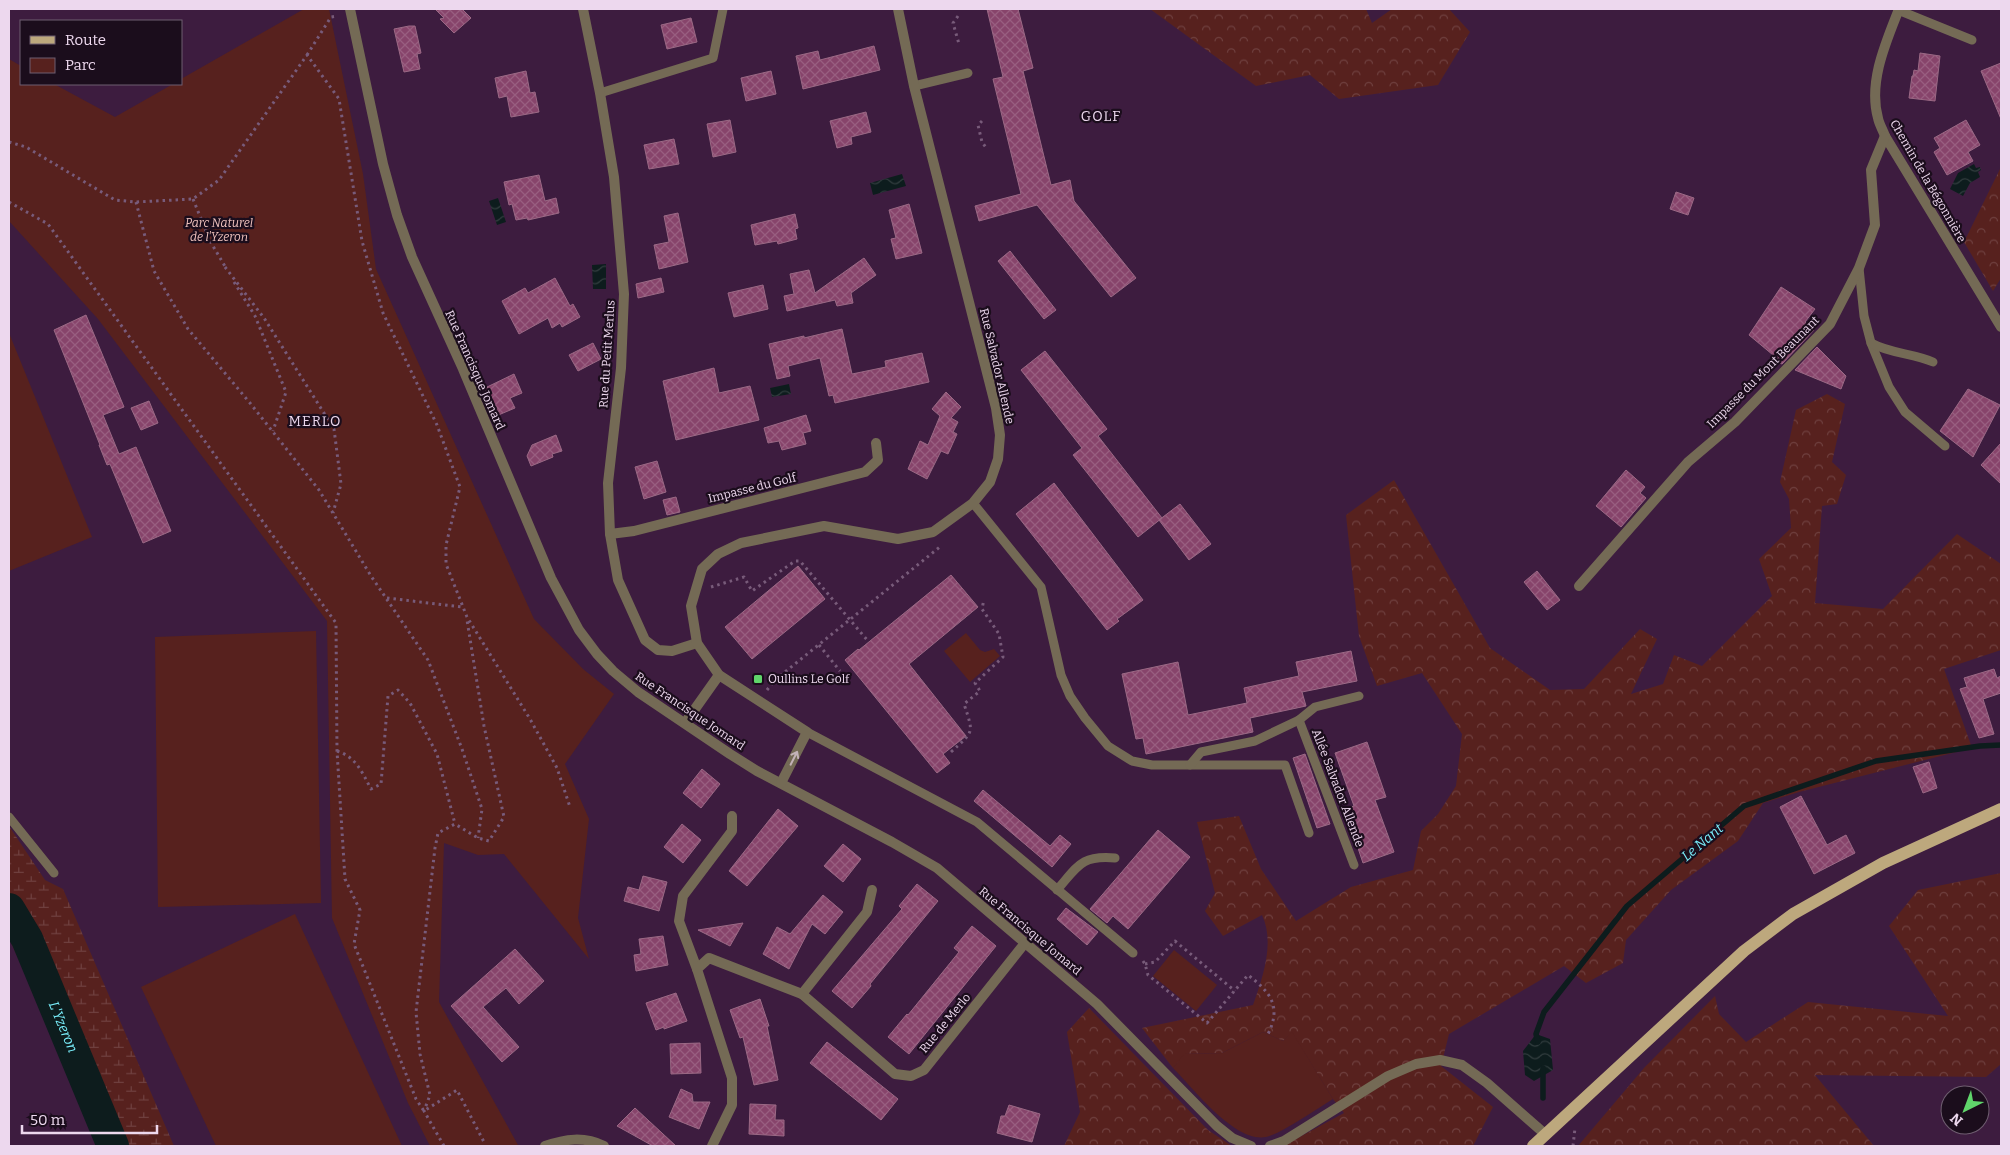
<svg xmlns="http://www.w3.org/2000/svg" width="2010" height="1155" viewBox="0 0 2010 1155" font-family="Bitter,serif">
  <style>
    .forest { fill: url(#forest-crowns) }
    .wetland { fill: url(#wetland-marsh) }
    .green { fill: #57211e }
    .water { fill: url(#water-waves) }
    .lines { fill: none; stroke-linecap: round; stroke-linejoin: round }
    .stream { stroke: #0d1c1d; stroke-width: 5.5 }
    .river { stroke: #0d1c1d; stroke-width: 32 }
    .building { fill: url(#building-cross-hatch); stroke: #9b6985 }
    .path { stroke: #785b7a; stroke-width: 3; stroke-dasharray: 2.5 4; stroke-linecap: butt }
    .lane { stroke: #746a55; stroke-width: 9 }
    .street { stroke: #746a55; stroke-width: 10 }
    .primary { stroke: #bda87d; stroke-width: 12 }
    .oneway { stroke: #c3b2b8 }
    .poi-dot { fill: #60d56b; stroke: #1b0d1c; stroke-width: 2 }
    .labels { text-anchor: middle; stroke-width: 4.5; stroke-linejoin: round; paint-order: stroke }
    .street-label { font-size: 12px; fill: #edd8ee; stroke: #1b0d1c }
    .park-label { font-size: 12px; font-style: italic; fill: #f2c4bf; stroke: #1b0d1c }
    .poi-label { font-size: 12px; fill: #edd8ee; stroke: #1b0d1c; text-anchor: start }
    .neighbourhood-label { font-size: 14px; letter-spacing: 1px; fill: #edd8ee; stroke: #1b0d1c }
    .water-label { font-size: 14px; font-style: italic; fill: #7aeffc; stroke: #1b0d1c }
  </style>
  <defs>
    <pattern id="forest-crowns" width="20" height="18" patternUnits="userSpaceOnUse" patternTransform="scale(1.25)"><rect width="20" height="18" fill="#57211e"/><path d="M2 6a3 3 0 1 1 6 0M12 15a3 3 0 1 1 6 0" fill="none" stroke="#6f403f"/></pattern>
    <pattern id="wetland-marsh" width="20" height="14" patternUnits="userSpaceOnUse" patternTransform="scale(1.25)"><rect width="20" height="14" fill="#57211e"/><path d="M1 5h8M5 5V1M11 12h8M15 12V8" fill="none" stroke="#6f403f"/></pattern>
    <pattern id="water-waves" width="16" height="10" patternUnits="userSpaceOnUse" patternTransform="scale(1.25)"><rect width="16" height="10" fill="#0d1c1d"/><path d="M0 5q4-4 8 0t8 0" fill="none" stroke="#313c3e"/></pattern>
    <pattern id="building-cross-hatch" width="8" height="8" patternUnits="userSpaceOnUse" patternTransform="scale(1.25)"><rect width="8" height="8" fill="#87446b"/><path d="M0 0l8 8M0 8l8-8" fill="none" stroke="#985e80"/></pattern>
  </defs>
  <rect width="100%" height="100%" fill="#3d1c3f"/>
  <g class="forest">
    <path d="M1150,9H1366L1372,23L1392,9H1449L1470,32L1438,85L1339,99L1310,75L1256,86Z"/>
    <path d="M2001,167V278L1993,291L1964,242Z"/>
    <path d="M1827,394L1845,404L1832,462L1846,475L1837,504L1822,506L1815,603L1883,609L1957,534L2001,564V650L1944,669L1972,748L1799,792L1763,803L1738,841L1671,890L1626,940L1623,963L1586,983L1564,966L1449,1034L1441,1066L1493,1107L1473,1146H1283L1344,1113L1333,1099L1292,1033L1283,1041L1263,1032L1222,1053L1185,1054L1173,1068L1142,1028L1253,1005C1263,977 1275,942 1262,915L1223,936L1205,911L1215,893L1197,822L1239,816L1261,869L1296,921L1351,887L1413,870L1421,831L1438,814L1456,786L1462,734L1422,673L1377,686L1359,636L1346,515L1394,480L1490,648L1550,690L1584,689L1640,629L1657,639L1631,694L1663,684L1674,655L1702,666L1772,596L1759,559L1791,528L1789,499L1780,482L1796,410Z"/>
    <path d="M2001,873V1064L1986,1077L1815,1075L1874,1146H1578L1644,1068L1715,996L1719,1014L1746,1042L1808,1002L1948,1016L1889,926L1918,890Z"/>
    <path d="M1089,1008L1208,1130L1232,1146H1064L1080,1112L1067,1032Z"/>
  </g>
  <path class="wetland" d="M9,826L45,880L63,889L174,1146H102L95,1124L64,1052L42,1011L9,938Z"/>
  <g class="green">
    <path d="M304,9H329L363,174L376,269L534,619L583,669L614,694L565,764L589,819L578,918L589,959L504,854L478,855L444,843L439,1002L518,1145L515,1146H430L408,1103L332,918L327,621L98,319L9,221V59L21,66V84H54L115,117L173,84H181V79Z"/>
    <path d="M9,333L92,537L9,571Z"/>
    <path d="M316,631L321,903L158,907L155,637Z"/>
    <path d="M966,633L980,650L985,652L994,649L1000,656L970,682L944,651Z"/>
    <path d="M295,914L402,1146H216L141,987Z"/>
    <path d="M1174,950L1217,985L1196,1011L1153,976Z"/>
    <path d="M1263,1032L1283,1041L1292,1032L1333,1099C1318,1108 1281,1134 1266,1137C1235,1143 1194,1089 1173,1068L1184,1054L1222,1053Z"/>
  </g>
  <g class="water">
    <path d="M1974,164L1976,168L1980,167L1981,170L1978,172L1980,177L1970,183L1963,196L1950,189L1958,173Z"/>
    <path d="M902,174L906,186L873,195L870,183Z"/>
    <path d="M498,198L506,222L497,225L489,201Z"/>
    <path d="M606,264V289H593L592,265Z"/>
    <path d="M789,384L791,394L772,397L770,388Z"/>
    <path d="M1536,1034L1550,1039L1553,1070L1534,1081L1525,1075L1523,1051Z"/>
  </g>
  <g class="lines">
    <g class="stream">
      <path d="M1538,1042L1536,1034L1544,1012L1627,906L1744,806L1876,761L1980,746L2001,745"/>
      <path d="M1543,1068V1098"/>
    </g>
    <path class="river" id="s1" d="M9,909L27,939L113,1146"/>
  </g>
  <g class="building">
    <path d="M435,9H462L471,18L454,33L440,19L444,18Z"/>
    <path d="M987,9H1018L1033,68L1023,71L1051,185L1070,180L1074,201L1136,278L1111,297L1037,205L979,221L975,206L1021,194L993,79L1003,77Z"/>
    <path d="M691,18L697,42L667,49L661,25Z"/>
    <path d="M409,26H415L421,53L417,54L420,69L404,72L394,29Z"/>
    <path d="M874,46L880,70L803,89L796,56L818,51L820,60Z"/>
    <path d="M1920,53L1940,56L1935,101L1909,98L1912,76H1913L1914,70L1918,71Z"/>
    <path d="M2001,63V119L1981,71Z"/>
    <path d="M526,71L530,93L535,92L539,112L511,117L507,96L499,98L495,78Z"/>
    <path d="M771,71L776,94L746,101L741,78Z"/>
    <path d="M866,112L871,132L851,137L852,144L837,148L830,121Z"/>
    <path d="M730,120L736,152L713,157L707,124Z"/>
    <path d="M1966,120L1980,145L1968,152L1973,161L1947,175L1934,152L1940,148L1934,138Z"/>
    <path d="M674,139L679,164L649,169L644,145Z"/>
    <path d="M539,175L545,201L556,198L559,213L528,220L527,218L516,220L512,204L509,205L504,182Z"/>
    <path d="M1676,192L1694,198L1688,215L1670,209Z"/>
    <path d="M909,204L922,253L896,259L891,239L896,238L889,210Z"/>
    <path d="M678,213L688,262L659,269L654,245L669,242L664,216Z"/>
    <path d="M795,214L798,228L795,229L797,239L778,244L777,241L755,245L751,225Z"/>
    <path d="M1010,251L1056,310L1044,319L998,261Z"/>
    <path d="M864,258L876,275L851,293L853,303L837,306L835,300L787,311L784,296L794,294L790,274L809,270L815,293Z"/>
    <path d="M555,278L570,306L573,304L580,317L562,327L560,323L552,328L548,318L519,334L502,301L525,288L528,293Z"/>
    <path d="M661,278L664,292L638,298L636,284Z"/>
    <path d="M763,285L768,309L734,317L728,293Z"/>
    <path d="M1781,287L1815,309L1805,322L1814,330L1782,364L1777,362L1779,360L1749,335Z"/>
    <path d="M86,315L124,407L103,415L119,454L136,447L171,531L143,543L110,464L107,465L99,445H100L54,330Z"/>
    <path d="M842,329L852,374L886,367L885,361L922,353L929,382L835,403L833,395L829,396L820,358L788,366L790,376L777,379L769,344L804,336V338Z"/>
    <path d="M593,343L601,359L578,371L569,355Z"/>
    <path d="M1817,347L1846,376L1841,389L1795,370Z"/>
    <path d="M1045,351L1107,429L1098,436L1162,518L1138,537L1073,455L1082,448L1021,370Z"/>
    <path d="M714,368L719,393L750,386L759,420L676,440L663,381Z"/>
    <path d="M514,374L522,393L510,398L515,408L496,416L485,388Z"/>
    <path d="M1968,389L2000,405L1973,457L1940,431Z"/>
    <path d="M946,392L961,407L951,418L958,422L953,432L957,434L948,454L941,451L927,479L908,469L920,441L928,445L940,416L932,409Z"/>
    <path d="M149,401L158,423L141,430L131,408Z"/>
    <path d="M806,415L811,431L803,433L806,444L782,450L779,441L768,443L764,428Z"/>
    <path d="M556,435L562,451L552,454L553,457L531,466L527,456L532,445Z"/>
    <path d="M2001,443V484L1981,465Z"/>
    <path d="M657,461L666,492L644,499L635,467Z"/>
    <path d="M1626,470L1645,487L1640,493L1646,498L1621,527L1596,506Z"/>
    <path d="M1054,483L1143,600L1117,619L1119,621L1107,630L1016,514Z"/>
    <path d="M676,497L680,512L667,515L663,500Z"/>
    <path d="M1180,504L1211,544L1189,560L1159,520Z"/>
    <path d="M798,566L825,599L752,659L725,627Z"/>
    <path d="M1537,571L1560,600L1547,610L1524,582Z"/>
    <path d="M951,575L978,607L909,664L966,736L943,754L950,763L937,773L845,660L858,649L859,650Z"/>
    <path d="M1351,651L1357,681L1302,692L1306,706L1250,718L1253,732L1146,754L1143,738L1136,739L1122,674L1178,662L1188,715L1247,703L1244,688L1299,676L1296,662Z"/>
    <path d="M1994,669L1997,678L2001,676V693L1983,699L1994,734L1979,738L1960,689L1967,687L1964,678Z"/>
    <path d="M1367,742L1386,797L1375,800L1394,852L1363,863L1345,809L1354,806L1335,753Z"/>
    <path d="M1305,754L1330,824L1317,828L1293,758Z"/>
    <path d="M1929,762L1937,788L1923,793L1913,767Z"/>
    <path d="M702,769L720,784L701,808L683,793Z"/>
    <path d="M983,790L1050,846L1060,835L1071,844L1052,867L974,801Z"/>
    <path d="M1801,796L1827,845L1846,835L1855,853L1814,874L1780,807Z"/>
    <path d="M778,809L798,826L747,886L729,871Z"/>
    <path d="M682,824L701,840L683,863L664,847Z"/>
    <path d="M1158,830L1190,857L1128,929L1113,916L1107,923L1090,909Z"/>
    <path d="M843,844L861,859L843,882L824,866Z"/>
    <path d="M643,876L667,882L659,911L624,901L628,887L639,890Z"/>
    <path d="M917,884L938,901L870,984L871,986L852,1008L832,991L902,909L899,906Z"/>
    <path d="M823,895L843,912L825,934L812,924L789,969L763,954L777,927L790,934Z"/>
    <path d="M1066,908L1098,932L1087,945L1057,919Z"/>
    <path d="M743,923L730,946L698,930Z"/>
    <path d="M972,926L996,946L909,1054L888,1037L907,1014L908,1015L959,952L954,948Z"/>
    <path d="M663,936L668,965L636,971L634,955L641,954L639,939Z"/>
    <path d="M515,949L544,981L519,1004L506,988L483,1007L519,1047L502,1062L451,1006Z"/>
    <path d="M676,993L687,1021L664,1029V1027L656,1030L646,1003Z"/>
    <path d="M760,999L769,1026H767L778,1080L754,1085L743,1037L740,1038L730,1010Z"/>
    <path d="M827,1042L898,1099L881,1120L810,1063Z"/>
    <path d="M700,1043L701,1073L671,1074L670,1044Z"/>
    <path d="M681,1089L692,1094L693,1102H710L699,1129L669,1117Z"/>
    <path d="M750,1104L776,1105L775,1120H784V1136L749,1134Z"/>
    <path d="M1009,1105L1040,1114L1032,1142L997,1133L1001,1116H1005Z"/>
    <path d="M635,1108L676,1146H653L617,1126Z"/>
  </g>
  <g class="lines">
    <g class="path">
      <path d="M958,16L953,23L959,44"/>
      <path d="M307,55L331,17L337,16"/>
      <path d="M982,121L978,125L982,142L987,149"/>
      <path d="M9,142L26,147L115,200L136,202L193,199L219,180L307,55L339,99L362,241L383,313L437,425L460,487L446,545V564L467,617L530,719L557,768L570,807"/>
      <path d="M193,199L210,241L226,268"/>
      <path d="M9,202L48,224L336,623L337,751L345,879L360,910L354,944L416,1099L424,1111L457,1090L484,1142"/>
      <path d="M136,202L154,271L188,329L250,403L319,490L371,576L428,660L462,749L482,809L478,838"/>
      <path d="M225,267L264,318L334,429L341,484L333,513"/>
      <path d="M234,282L255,316L286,392L273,431"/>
      <path d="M711,587L744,577L752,591L795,561H800L868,641"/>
      <path d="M387,598L462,607"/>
      <path d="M819,645L840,671"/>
      <path d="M767,690L775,680L941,546"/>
      <path d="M337,751C356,757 362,772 371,789L381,784L388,696L398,690L410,703L437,754L455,824"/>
      <path d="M951,752C974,731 974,734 964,704L980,691L975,683L1003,657L999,634L982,609L984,599"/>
      <path d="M1143,961L1145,964L1148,975L1207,1023L1248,975C1270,992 1282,1006 1268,1034"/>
      <path d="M1145,964L1155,962L1175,941L1235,991"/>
      <path d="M444,1146L424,1111L430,1095L420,1054L416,1012L435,848L438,833L455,824L478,838L489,841L504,817L484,726L467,620"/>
      <path d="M1573,1146L1575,1128"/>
    </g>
    <g class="lane">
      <path d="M1898,10L1972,40"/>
      <path d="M914,86L968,73"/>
      <path d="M600,93L713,58L723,9"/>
      <path d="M1859,268L1864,316L1871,343L1889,387L1905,412L1945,446"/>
      <path d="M1871,343C1891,354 1913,353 1933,362"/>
      <path d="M973,503L1041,587L1061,675L1070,696L1085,718L1108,746L1132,761L1152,765H1285L1309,833"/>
      <path d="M1299,720L1354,865"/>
      <path d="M807,732L977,822L1133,953"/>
      <path d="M1190,765L1201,752L1255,741L1299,720L1315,707L1359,696"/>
      <path d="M9,817L54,873"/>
      <path d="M1057,890C1078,866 1081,855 1115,858"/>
    </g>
    <g class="street">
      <path d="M350,9L383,164L397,215L412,257L463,369L551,578L579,630L597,654L613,671L638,692L730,754L757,771L892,842L937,868L1097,1004L1217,1126L1232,1138L1251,1146"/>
      <path d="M583,9L600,93L614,177L624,294L621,368L608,483L610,534L618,580L645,640L658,650L672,651L697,643"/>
      <path d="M1899,9C1886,42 1868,82 1878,118C1879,124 1883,130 1885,136L2001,327"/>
      <path d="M610,534L634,531L865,472L878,460L876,443"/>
      <path d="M1579,586L1688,462L1735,422L1830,324L1859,268L1875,225L1871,170L1885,136"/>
      <path d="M685,723L719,675"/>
      <path d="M781,783L807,732L719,675L697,643L691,606L702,569L718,554L741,543L824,526L898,539L933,532L973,503L990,482L998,459L1000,435L996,408L914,86L898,9"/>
      <path d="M697,969L679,921L683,896L732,831V816"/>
      <path d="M802,994L867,912L872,890"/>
      <path d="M545,1146C565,1139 584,1136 604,1146"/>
      <path d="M712,1146L732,1105V1078L697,969L709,958L802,994L895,1074L911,1076L924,1070L1025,943"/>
      <path d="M1270,1146L1284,1141L1388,1076L1416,1064L1440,1060L1462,1065L1487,1083L1545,1134"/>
    </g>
    <path class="primary" d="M1533,1146L1744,951L1793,914L1883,863L2001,809"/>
  </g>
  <defs><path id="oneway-shaft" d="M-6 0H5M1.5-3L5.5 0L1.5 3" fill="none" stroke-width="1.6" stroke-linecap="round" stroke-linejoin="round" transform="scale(1.25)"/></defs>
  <use class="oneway" href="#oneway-shaft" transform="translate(794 758) rotate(-63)"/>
  <rect class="poi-dot" x="753" y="674" width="10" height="10" rx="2.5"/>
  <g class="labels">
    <g class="street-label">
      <text transform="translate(1928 181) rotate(60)" y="4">Chemin de la Bégonnière</text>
      <text transform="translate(607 354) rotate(-86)" y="4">Rue du Petit Merlus</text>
      <text transform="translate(997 366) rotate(77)" y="4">Rue Salvador Allende</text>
      <text transform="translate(475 370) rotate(66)" y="4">Rue Francisque Jomard</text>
      <text transform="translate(1763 372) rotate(-45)" y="4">Impasse du Mont Beaunant</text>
      <text transform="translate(752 488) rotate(-14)" y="4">Impasse du Golf</text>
      <text transform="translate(690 711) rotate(34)" y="4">Rue Francisque Jomard</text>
      <text transform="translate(1338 788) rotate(69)" y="4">Allée Salvador Allende</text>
      <text transform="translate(1030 931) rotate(40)" y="4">Rue Francisque Jomard</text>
      <text transform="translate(945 1023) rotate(-51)" y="4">Rue de Merlo</text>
    </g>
    <g class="park-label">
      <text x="219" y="227">Parc Naturel<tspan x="219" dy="14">de l'Yzeron</tspan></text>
    </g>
    <g class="poi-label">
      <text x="768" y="683">Oullins Le Golf</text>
    </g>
    <g class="neighbourhood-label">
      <text x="1101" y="121">GOLF</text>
      <text x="315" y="426">MERLO</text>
    </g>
    <g class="water-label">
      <text transform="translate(1702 842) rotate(-40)" y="5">Le Nant</text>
      <text dy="5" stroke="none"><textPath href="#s1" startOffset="130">L'Yzeron</textPath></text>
    </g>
  </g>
  <rect width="2010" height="1155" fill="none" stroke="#edd8ee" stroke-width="20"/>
  <rect x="20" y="20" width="162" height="65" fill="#1b0d1c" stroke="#6f5e70"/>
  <rect x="30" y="36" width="25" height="8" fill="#bda87d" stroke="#6f5e70"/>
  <text x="65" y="45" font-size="15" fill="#edd8ee">Route</text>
  <rect x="30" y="58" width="25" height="15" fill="#57211e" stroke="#6f5e70"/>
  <text x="65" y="70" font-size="15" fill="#edd8ee">Parc</text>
  <g transform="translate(1965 1110) rotate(222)"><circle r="24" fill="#1b0d1c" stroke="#6f5e70"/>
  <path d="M0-4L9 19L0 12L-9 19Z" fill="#60d56b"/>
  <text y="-8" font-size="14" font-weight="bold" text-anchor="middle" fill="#edd8ee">N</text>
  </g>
  <path d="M22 1125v8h135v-8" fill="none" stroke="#edd8ee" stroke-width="2.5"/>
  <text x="30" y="1125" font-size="15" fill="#edd8ee" stroke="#1b0d1c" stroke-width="4" paint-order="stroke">50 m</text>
</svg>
